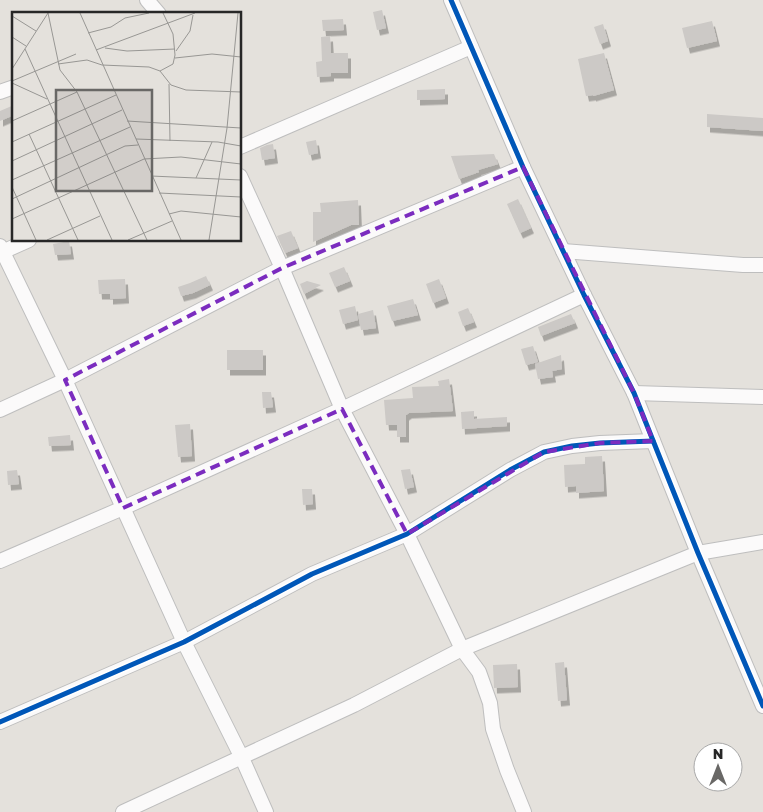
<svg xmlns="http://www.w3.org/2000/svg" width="763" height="812" viewBox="0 0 763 812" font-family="'Golos Text',sans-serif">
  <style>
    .building { fill: #ccc9c6; filter: url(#shadow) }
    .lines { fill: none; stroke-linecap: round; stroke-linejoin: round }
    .minor-casing { stroke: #bebebe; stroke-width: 16 }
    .minor { stroke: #fbfafa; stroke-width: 14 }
    .cycleway-casing { stroke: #fff; stroke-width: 8 }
    .cycleway { stroke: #0057b8; stroke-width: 5 }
    .marked { fill: none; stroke: #7b2cbf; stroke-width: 4; stroke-dasharray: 10 6; stroke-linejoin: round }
    .inset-road { fill: none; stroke: #989794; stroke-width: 1 }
    .view { fill: #696866; fill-opacity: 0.15; stroke: #696866; stroke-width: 2.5 }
    .inset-edge { fill: none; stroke: #272727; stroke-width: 2.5 }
  </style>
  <defs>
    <filter id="shadow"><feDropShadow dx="3" dy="5.5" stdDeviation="0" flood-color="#0004"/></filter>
  </defs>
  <rect width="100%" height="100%" fill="#e4e1dc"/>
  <g class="building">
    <path d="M382,10L386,28L377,30L373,12Z"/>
    <path d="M343,19L344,30L323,31L322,20Z"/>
    <path d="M712,21L717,41L687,48L682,28Z"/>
    <path d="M603,24L608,41L600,44L594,27Z"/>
    <path d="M330,36L331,53H348V73H331V76L317,77L316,62L322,61L321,37Z"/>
    <path d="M604,53L614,90L593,96V95L586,96L578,59Z"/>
    <path d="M445,89V99L417,100V90Z"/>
    <path d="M14,105V115L0,121V111Z"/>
    <path d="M707,114L763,118V131L707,127Z"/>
    <path d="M316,140L318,153L309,155L306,142Z"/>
    <path d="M273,144L275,158L262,160L260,148L267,145Z"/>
    <path d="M494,154L498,164L478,170L479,172L459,179L451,156Z"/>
    <path d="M518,199L531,228L520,233L507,204Z"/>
    <path d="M358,200L359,225H351L313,242V212H321L320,203Z"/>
    <path d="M291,231L298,248L285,253L277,236Z"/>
    <path d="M69,241L71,254L55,255L53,244Z"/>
    <path d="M344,267L350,281L335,287L329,273Z"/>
    <path d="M206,276L210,285L193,293L181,296L178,287L190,283Z"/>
    <path d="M125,279L126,298L110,299V294H99L98,280Z"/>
    <path d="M439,279L446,298L433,303L426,284Z"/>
    <path d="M307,281L321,285L304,294L300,284Z"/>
    <path d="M413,299L418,315L392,321L387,306Z"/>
    <path d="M355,306L358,320L343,324L339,310Z"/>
    <path d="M468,308L474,322L463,326L458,312Z"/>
    <path d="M373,310L376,328L361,330L358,314Z"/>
    <path d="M571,314L575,323L541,336L538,327Z"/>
    <path d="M533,346L538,362L526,365L521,349Z"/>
    <rect x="227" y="350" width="36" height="20"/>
    <path d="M561,355L562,369L552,371L553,377L538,379L535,364Z"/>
    <path d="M449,379L453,411L409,413L406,415V437H397V425H386L384,400L413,398L412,387L439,386L438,381Z"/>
    <path d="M262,392H271L273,407L263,408Z"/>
    <path d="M474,411V419L507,417V426L462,429L461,412Z"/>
    <path d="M190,424L192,456L178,457L175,425Z"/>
    <path d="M70,435L71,445L49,446L48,437Z"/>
    <path d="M602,456L604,491L576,493V486L565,487L564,465L585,464V457Z"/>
    <path d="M410,469L414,487L405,489L401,470Z"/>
    <path d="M17,470L19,484L8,485L7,471Z"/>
    <path d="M302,489H312L313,504L303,505Z"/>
    <path d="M564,662L567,700L558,701L555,663Z"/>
    <path d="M517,664L518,687L494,688L493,665Z"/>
  </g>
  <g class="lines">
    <defs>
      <g id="minor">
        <path d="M147,0L159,14"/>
        <path d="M451,0L523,167L584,295L634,393L698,553L763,706"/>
        <path d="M0,92L14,87"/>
        <path d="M240,147L471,47"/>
        <path d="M240,176L282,268L342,409L407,534L462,649L479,672L490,703L493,729L507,770L524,812"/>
        <path d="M0,246L65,380L184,642L242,758L266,812"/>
        <path d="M563,251L743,265H763"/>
        <path d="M0,253L29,240"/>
        <path d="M634,393L763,397"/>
        <path d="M0,410L65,380L282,268L523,167"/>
        <path d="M0,561L123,508L342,409L584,295"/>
        <path d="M0,722L184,642L312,574L407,534L510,470L544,452L572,446L600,443L653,441"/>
        <path d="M123,812L354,705L462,649L698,553L763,542"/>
      </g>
    </defs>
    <use href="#minor" class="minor-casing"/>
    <use href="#minor" class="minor"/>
    <defs>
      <g id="cycleway">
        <path d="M451,0L523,167L584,295L634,393L698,553L763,706"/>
        <path d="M0,722L184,642L312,574L407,534L510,470L544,452L572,446L600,443L653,441"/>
      </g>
    </defs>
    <use href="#cycleway" class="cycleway-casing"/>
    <use href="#cycleway" class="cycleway"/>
  </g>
  <path class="marked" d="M523,167L634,393L653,441L600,443L544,452L407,534L342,409L123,508L65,380L282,268Z"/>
  <g transform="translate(12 12)">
    <rect width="229" height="229" fill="#e4e1dc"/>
    <path class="inset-road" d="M36,1L48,58L65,80L135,228M68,1L169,228M0,4L24,19M76,21L99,15L113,6L137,1M0,25L14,34M93,36L115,39L163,37M13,37L100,228M84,38L183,1M164,39L178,19L181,3M163,46L200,42L229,45M46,52L75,48L90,53L137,55L148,59L159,73L174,78L229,80M0,57L36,1M148,59L161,52L163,43L161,22L151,1M0,69L64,42M0,71L35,87M157,72L158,129M0,109L65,80M115,109L229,116M17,122L66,228M124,127L206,130L229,134M0,130L104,83M0,149L110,98M139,164L229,168M184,166L200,130M0,168L118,115M0,175L24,228M147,181L229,185M0,187L113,134L126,133M157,202L169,199L229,205M0,207L132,147L169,145L229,152M35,228L88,204M116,228L160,209M197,228L215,116L226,1"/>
    <path class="view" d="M44,78H140V179H44Z"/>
    <rect width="229" height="229" class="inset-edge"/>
  </g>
  <g transform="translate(718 767)"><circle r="24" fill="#ffffff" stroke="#a9a9a9"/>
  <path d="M0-4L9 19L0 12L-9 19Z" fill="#696866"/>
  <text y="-8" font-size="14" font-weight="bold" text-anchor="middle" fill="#272727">N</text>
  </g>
</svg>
